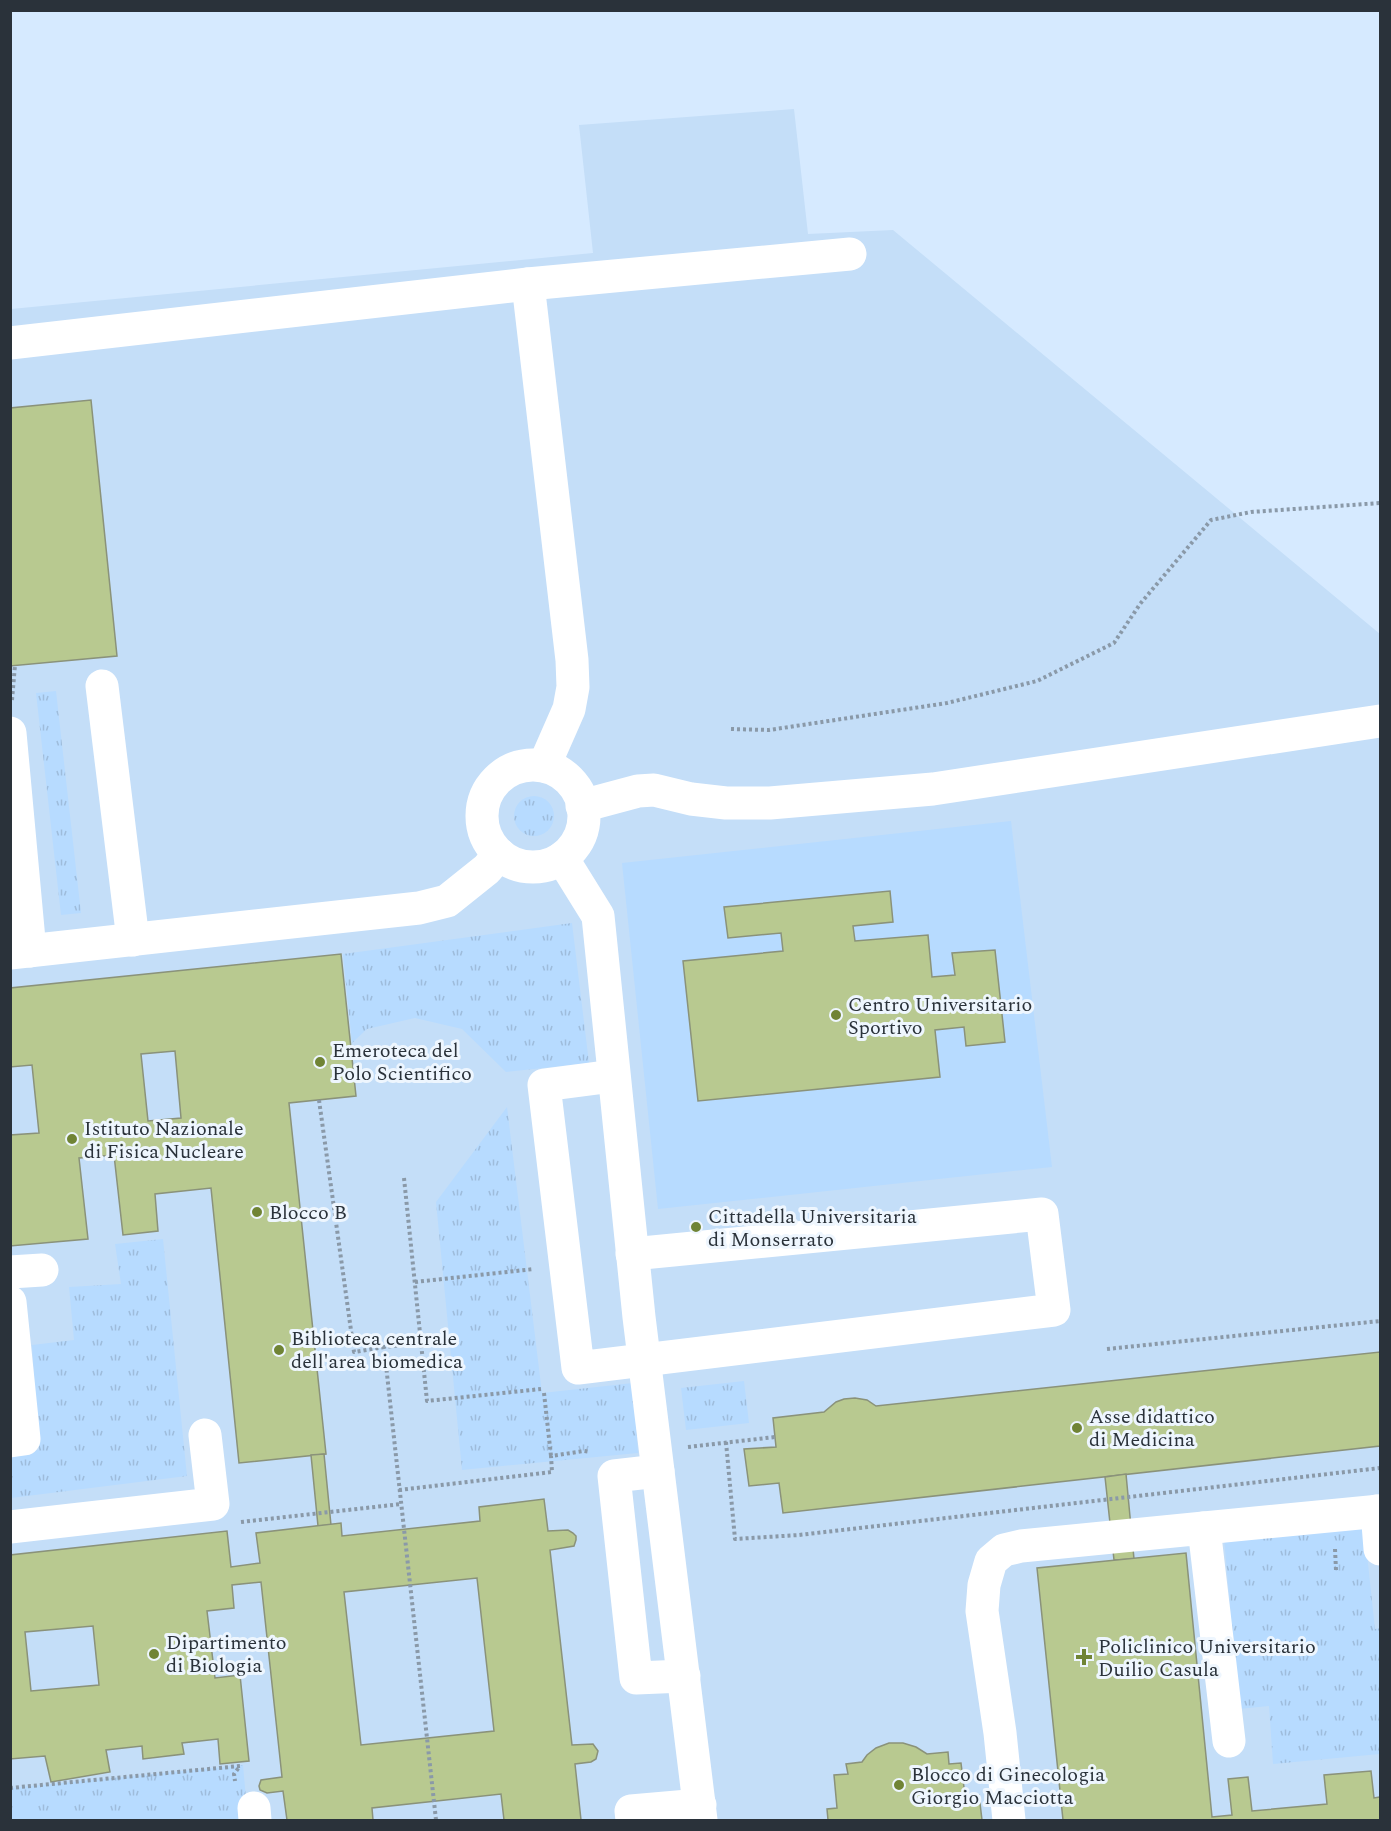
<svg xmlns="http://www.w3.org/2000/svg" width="1391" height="1831" viewBox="0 0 1391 1831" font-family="Spectral,serif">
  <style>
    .built { fill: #c4def8 }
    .grass { fill: url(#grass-tufts) }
    .pitch { fill: #b7dbff }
    .building { fill: #b8c990; stroke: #8a927a; stroke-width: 1.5; fill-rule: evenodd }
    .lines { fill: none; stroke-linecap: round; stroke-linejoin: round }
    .path { stroke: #8a99a8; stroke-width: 4; stroke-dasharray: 3 3; stroke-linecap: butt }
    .minor { stroke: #fff; stroke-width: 33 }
    .poi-dot { fill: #708435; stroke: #eef6fe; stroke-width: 2 }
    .labels { text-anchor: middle; stroke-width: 6; stroke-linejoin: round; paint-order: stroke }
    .poi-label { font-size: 20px; fill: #2a323a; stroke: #eef6fe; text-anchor: start }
  </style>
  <defs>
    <pattern id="grass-tufts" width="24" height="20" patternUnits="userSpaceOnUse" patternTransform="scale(1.5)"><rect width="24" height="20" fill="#b7dbff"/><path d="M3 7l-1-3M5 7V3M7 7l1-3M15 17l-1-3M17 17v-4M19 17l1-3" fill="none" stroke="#9ebcdb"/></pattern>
  </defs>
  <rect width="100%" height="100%" fill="#d6eaff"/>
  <path class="built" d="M794,109L808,234L893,230L1380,634V1820H11V309L593,253L579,125Z"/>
  <g class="grass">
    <path d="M56,691L81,913L61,915L36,693Z"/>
    <circle cx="534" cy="816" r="20"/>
    <path d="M572,923L589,1063L506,1072L462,1029L415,1018L367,1029L352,1043L343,954Z"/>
    <path d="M507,1107L542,1393L633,1383L638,1453L462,1470L436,1202Z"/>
    <path d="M163,1239L187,1476L11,1498L10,1453L39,1450L32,1345L74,1340L69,1287L121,1284L115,1244Z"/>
    <path d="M744,1381L749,1423L686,1430L681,1388Z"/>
    <path d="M1364,1526L1375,1629L1380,1628V1754L1273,1764L1269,1706L1239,1709L1224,1538Z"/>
    <path d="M243,1765L248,1820H11V1788Z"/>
  </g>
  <path class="pitch" d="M1011,821L1052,1167L658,1209L622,863Z"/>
  <g class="building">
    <path d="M91,400L117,656L10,666V408Z"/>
    <path d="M890,891L893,922L853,926L855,941L928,935L932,977L955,975L952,953L995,950L1005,1042L966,1046L964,1027L935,1030L940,1077L698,1101L683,961L783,951L781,933L728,938L724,907Z"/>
    <path d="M341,954L356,1096L289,1103L326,1454L239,1463L211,1188L155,1194L158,1231L123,1235L114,1155L79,1158L88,1239L10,1246V1135L39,1133L32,1065L10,1067V988ZM175,1051L181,1118L148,1121L141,1054Z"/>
    <path d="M1380,1352V1446L783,1513L779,1483L749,1486L744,1449L776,1447L773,1418L824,1412L836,1402L844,1399L855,1398L867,1400L876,1406Z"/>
    <path d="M324,1454L331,1525L318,1526L311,1455Z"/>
    <path d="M1126,1474L1134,1559L1114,1560L1105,1477Z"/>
    <path d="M544,1499L548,1531L568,1530L573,1533L576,1536V1540L574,1546L550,1550L572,1745L593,1744L598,1751L596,1759L591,1762L575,1764L581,1820H504L501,1794L372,1808L373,1820H287L283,1791L267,1793L260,1790L259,1786L261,1780L282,1777L261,1582L232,1585L234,1608L207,1611L215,1678L240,1675L249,1761L220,1764L218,1739L182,1743L184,1754L143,1759L142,1746L106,1750L110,1772L51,1782L45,1756L10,1759V1555L227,1531L231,1567L260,1563L256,1533L341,1523L342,1536L480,1521L479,1507ZM477,1578L494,1731L361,1745L344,1592ZM93,1626L99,1685L31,1691L25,1632Z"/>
    <path d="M1186,1553L1212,1817L1232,1815L1228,1779L1248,1777L1252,1811L1327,1804L1324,1775L1371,1771L1374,1798L1380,1797V1820H1063L1037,1568Z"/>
    <path d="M889,1743H903L916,1747L927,1754L948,1752L949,1764L961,1763L965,1796L979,1795L982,1820H828L827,1809L837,1808L834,1775L848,1774L846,1764L862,1762L867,1755L876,1748Z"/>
  </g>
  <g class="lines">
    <g class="path">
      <path d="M12,700L15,665"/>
      <path d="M731,729L769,730L947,703L1037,681L1114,643L1140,604L1211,520L1251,512L1380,503"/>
      <path d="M319,1100L354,1352L384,1347"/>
      <path d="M404,1178L427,1401L541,1389"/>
      <path d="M415,1282L534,1269"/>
      <path d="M421,1343L384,1347L436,1820"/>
      <path d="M1107,1349L1380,1321"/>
      <path d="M544,1393L551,1456"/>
      <path d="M726,1442L735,1539L799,1535L1380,1468"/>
      <path d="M688,1447L775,1437"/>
      <path d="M399,1490L552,1472L551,1456L584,1451L590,1452"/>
      <path d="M241,1522L401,1504"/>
      <path d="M1335,1549L1336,1570"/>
      <path d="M10,1788L240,1766L234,1774L235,1781"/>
    </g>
    <g class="minor">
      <path d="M528,284L572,660L573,687L569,709L544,766"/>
      <path d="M10,343L528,284L850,254"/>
      <path d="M102,686L133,940"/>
      <path d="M10,733L30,951"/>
      <circle cx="533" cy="816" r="51"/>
      <path d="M582,806L638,791L654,790L691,799L726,803H770L933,789L1380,721"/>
      <path d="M562,858L598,916L639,1317L701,1820"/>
      <path d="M10,953L419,908L447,901L487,869L499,854"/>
      <path d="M613,1076L544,1085L578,1368L1054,1310L1042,1214L632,1254"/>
      <path d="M10,1272L42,1270"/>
      <path d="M10,1302L24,1439L10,1441"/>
      <path d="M658,1471L614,1476L636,1678L684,1676"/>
      <path d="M1377,1511L1380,1549"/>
      <path d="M10,1527L213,1504L205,1435"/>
      <path d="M1204,1528L1380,1511"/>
      <path d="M254,1808L255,1820"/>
      <path d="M632,1820L631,1811L700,1805"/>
      <path d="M1009,1820L1000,1733L982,1611L984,1585L991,1561L1004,1550L1021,1546L1204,1528L1229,1741"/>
    </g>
  </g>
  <g class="poi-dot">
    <circle cx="836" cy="1015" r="6"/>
    <circle cx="320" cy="1062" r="6"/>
    <circle cx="72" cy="1139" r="6"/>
    <circle cx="257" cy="1212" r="6"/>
    <circle cx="696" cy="1227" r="6"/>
    <circle cx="279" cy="1350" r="6"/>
    <circle cx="1077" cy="1428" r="6"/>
    <circle cx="154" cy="1654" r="6"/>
    <path d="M1081 1648h6v6h6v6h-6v6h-6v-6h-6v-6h6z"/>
    <circle cx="899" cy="1785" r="6"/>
  </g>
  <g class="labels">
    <g class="poi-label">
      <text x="848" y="1011">Centro Universitario<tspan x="848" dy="23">Sportivo</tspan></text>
      <text x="332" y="1057">Emeroteca del<tspan x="332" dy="23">Polo Scientifico</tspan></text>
      <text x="84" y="1135">Istituto Nazionale<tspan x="84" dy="23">di Fisica Nucleare</tspan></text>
      <text x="269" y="1219">Blocco B</text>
      <text x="708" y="1223">Cittadella Universitaria<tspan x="708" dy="23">di Monserrato</tspan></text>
      <text x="291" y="1345">Biblioteca centrale<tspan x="291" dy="23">dell'area biomedica</tspan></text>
      <text x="1089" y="1423">Asse didattico<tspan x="1089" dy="23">di Medicina</tspan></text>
      <text x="166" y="1649">Dipartimento<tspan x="166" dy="23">di Biologia</tspan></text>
      <text x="1098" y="1653">Policlinico Universitario<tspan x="1098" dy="23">Duilio Casula</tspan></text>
      <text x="911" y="1781">Blocco di Ginecologia<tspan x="911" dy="23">Giorgio Macciotta</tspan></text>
    </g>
  </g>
  <rect width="1391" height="1831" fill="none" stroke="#2a323a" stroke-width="24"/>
</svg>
